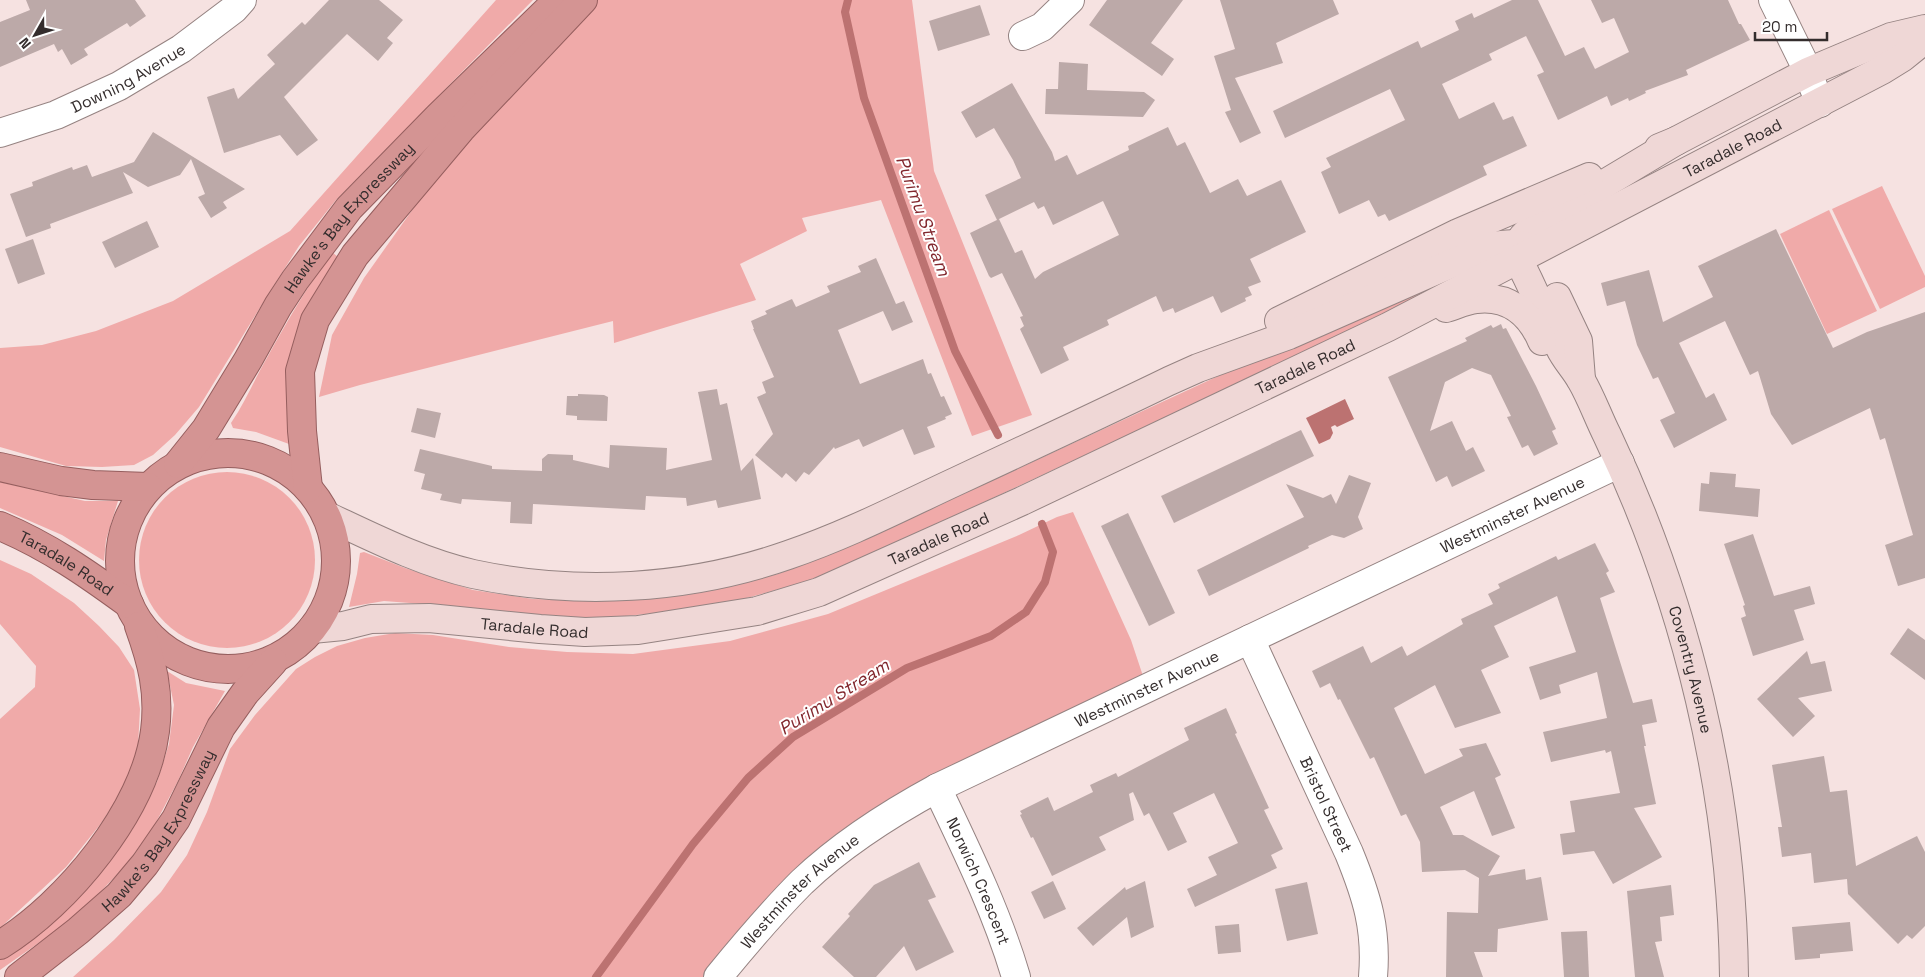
<svg xmlns="http://www.w3.org/2000/svg" width="1925" height="977" viewBox="0 0 1925 977" font-family="'Space Grotesk',sans-serif">
  <style>
    .green { fill: #f0aaa9 }
    .water { fill: #bc7271 }
    .lines { fill: none; stroke-linecap: round; stroke-linejoin: round }
    .stream { stroke: #bc7271; stroke-width: 8 }
    .building { fill: #bca9a8 }
    .minor-casing { stroke: #958382; stroke-width: 30 }
    .secondary-casing { stroke: #958382; stroke-width: 30 }
    .trunk-casing { stroke: #955e5e; stroke-width: 30 }
    .minor { stroke: #fff; stroke-width: 28 }
    .secondary { stroke: #efd7d6; stroke-width: 28 }
    .trunk { stroke: #d49493; stroke-width: 28 }
    .labels { text-anchor: middle; stroke-width: 4; stroke-linejoin: round; paint-order: stroke }
    .street-label { font-size: 16px; fill: #342d2d; stroke: #fff }
    .water-label { font-size: 18px; font-style: italic; fill: #82272d; stroke: #fff }
  </style>
  <rect width="100%" height="100%" fill="#f6e2e1"/>
  <g class="green">
    <path d="M496,0H533L336,200L299,246L269,293L199,407L175,435L153,455L134,465L102,467L66,466L0,447V348L42,345L96,331L173,301L290,231Z"/>
    <path d="M593,0H912L934,171L1032,415L972,436L881,200L802,218L807,231L740,264L756,300L614,343L613,321L360,385L319,397L332,335L364,278L420,199L535,62Z"/>
    <path d="M1882,186L1925,276V287L1880,309L1832,209Z"/>
    <path d="M1829,210L1877,311L1827,334L1780,234Z"/>
    <path d="M332,252L338,257L288,380L287,423L289,444L256,432L233,428L231,423C246,401 255,378 268,356C288,320 308,285 332,252Z"/>
    <path d="M1478,266L1479,271L858,561L808,581L743,599L685,610L616,617H526L462,607L384,601L349,607L357,574L360,553L364,552L405,568L473,590L533,599L607,601L686,595L778,574L861,541L1268,353Z"/>
    <circle cx="227" cy="560" r="88"/>
    <path d="M0,482L85,501H118L106,540L104,561L62,535L0,508Z"/>
    <path d="M1073,512L1131,640L1147,688L892,808L707,977H73L114,940L161,892L187,855L207,812L230,749L255,715L296,669L315,657L337,646L365,638L395,633L433,635L509,647L567,652L633,654L730,641L828,614L1019,535L1057,517Z"/>
    <path d="M0,560L31,574L74,603L99,626L119,647L134,670L140,709L138,746L133,776L99,826L66,867L0,928V719L35,687L36,666L0,624Z"/>
    <path d="M167,671L186,683L225,691L193,747L178,781L154,826L126,865L89,904L50,935L0,970V959L12,951L98,874L132,830L157,782L169,744L174,705Z"/>
  </g>
  <path class="water" d="M1345,399L1354,419L1337,427L1335,425L1331,427L1333,433L1330,439L1319,444L1306,418Z"/>
  <g class="lines">
    <g class="stream">
      <path d="M848,0L845,12L864,98L955,351L998,435"/>
      <path d="M596,977L693,844L748,778L793,737L907,668L991,636L1026,612L1045,582L1053,552L1042,524"/>
    </g>
  </g>
  <g class="building">
    <path d="M26,0H135L146,16L130,27L127,23L84,49L88,55L71,65L62,49L58,52L54,44L0,67V22L30,10Z"/>
    <path d="M329,0H379L403,20L387,38L393,43L378,61L347,34L284,97L318,140L297,156L280,135L224,153L207,97L234,88L238,99L275,64L267,55L302,22L305,25Z"/>
    <path d="M1107,0H1183L1151,43L1174,59L1162,76L1089,25Z"/>
    <path d="M1220,0H1333L1339,14L1276,43L1283,63L1235,78L1261,133L1240,143L1225,112L1231,110L1214,56L1235,49Z"/>
    <path d="M1512,0H1538L1565,56L1584,47L1595,69L1629,52L1614,18L1602,23L1591,0H1728L1739,24H1741L1750,40L1686,70L1688,75L1645,91L1646,93L1629,101L1628,98L1611,106L1607,96L1558,120L1537,75L1544,72L1526,36L1489,54L1492,60L1442,84L1459,119L1494,102L1503,120L1513,116L1527,146L1483,166L1487,175L1389,221L1385,214L1378,217L1369,200L1339,214L1321,172L1331,167L1326,158L1405,120L1390,89L1285,138L1273,111L1418,41L1421,48L1459,30L1455,21L1472,13L1474,18Z"/>
    <path d="M980,5L990,35L938,51L929,21Z"/>
    <path d="M1059,62L1088,64L1087,90L1144,92L1155,100L1143,117L1045,114L1046,89H1058Z"/>
    <path d="M1012,83L1052,152L1055,161L1067,155L1077,175L1129,150L1128,146L1168,127L1177,146L1185,142L1210,193L1238,179L1247,196L1281,180L1306,232L1250,259L1261,282L1248,287L1252,295L1245,298L1246,301L1221,313L1213,296L1175,313L1173,308L1163,312L1156,296L1107,320L1109,325L1063,347L1069,360L1041,374L1020,329L1024,326L1020,317L1023,316L1002,273L991,278L989,276L970,233L999,219L1015,253L1022,250L1035,279L1043,272L1119,235L1103,201L1053,225L1044,206L1038,209L1034,202L997,220L985,195L1021,178L1013,160L994,128L976,138L961,112Z"/>
    <path d="M153,132L245,189L223,202L227,208L211,218L198,197L205,194L191,159L180,175L148,187L123,172L133,193L50,224L51,228L26,237L10,194L33,186L32,182L72,167L73,170L87,165L92,177L134,162Z"/>
    <path d="M147,221L159,247L115,268L102,242Z"/>
    <path d="M1776,229L1833,348L1867,332L1925,312V578L1898,586L1885,545L1913,535L1885,438L1880,440L1870,408L1792,445L1771,414L1758,371L1750,375L1725,321L1679,343L1706,398L1714,393L1727,420L1674,448L1660,420L1675,413L1658,377L1653,379L1637,345L1625,301L1607,306L1601,283L1649,270L1663,322L1713,297L1698,266Z"/>
    <path d="M33,239L45,274L18,284L5,249Z"/>
    <path d="M876,258L896,304L904,301L913,322L892,331L883,311L838,330L860,384L923,359L928,374L931,373L941,397L944,396L952,414L945,417L946,419L927,427L935,447L914,455L903,429L863,447L859,439L835,449L834,447L809,475L804,472L796,482L786,473L782,478L755,455L773,434L757,397L766,393L762,382L774,377L753,329H754L751,321L767,314L765,311L792,299L796,307L830,292L827,286L861,272L858,266Z"/>
    <path d="M1501,324L1503,329L1506,328L1536,386L1556,429L1552,431L1558,444L1534,456L1528,445L1522,448L1507,417L1511,416L1491,375L1472,368L1445,382L1430,431L1452,421L1466,451L1473,447L1485,471L1452,487L1447,476L1436,482L1388,377L1467,341L1465,338L1491,325L1493,328Z"/>
    <path d="M717,389L720,405L727,403L741,471L753,458L761,499L718,508L716,500L687,506L686,498L646,496L645,510L533,504L532,524L510,523L511,502L462,499L461,504L440,500L442,494L421,489L425,474L414,471L420,449L492,466V469L542,471V459L548,454L573,455V460L609,468L610,445L667,448L666,470L712,460L698,392Z"/>
    <path d="M578,394L604,395L608,397L607,421L577,420V416L566,415L567,396H578Z"/>
    <path d="M417,408L441,413L435,438L411,432Z"/>
    <path d="M1301,430L1314,456L1174,523L1161,496Z"/>
    <path d="M1710,472L1736,474L1735,487L1760,489L1758,517L1699,511L1701,483L1709,484Z"/>
    <path d="M1349,475L1371,483L1358,517L1363,529L1344,538L1332,535L1308,546L1309,548L1209,596L1197,570L1304,517L1286,484L1323,498L1331,494L1336,504Z"/>
    <path d="M1128,513L1175,613L1149,626L1101,526Z"/>
    <path d="M1753,534L1774,596L1810,586L1815,604L1794,610L1804,640L1753,656L1741,618L1746,616L1743,606L1745,605L1724,544Z"/>
    <path d="M1595,543L1609,571L1606,573L1615,592L1600,598L1633,703L1652,699L1657,722L1642,725L1646,746H1644L1656,804L1634,808L1662,857L1613,884L1594,851L1563,855L1560,834L1575,832L1570,801L1620,793L1611,751L1606,753L1605,750L1551,762L1543,732L1607,718L1597,672L1559,685L1561,693L1540,700L1529,667L1576,652L1557,596L1494,626L1509,657L1481,670L1501,713L1455,728L1435,685L1394,708L1425,774L1463,756L1459,749L1486,743L1501,775L1495,778L1515,828L1492,836L1474,791L1440,807L1453,835H1463L1500,856L1488,876L1525,869L1526,880L1541,877L1548,920L1498,929L1497,952H1474L1483,977H1446L1447,912L1478,913L1479,878L1465,870L1422,872L1420,842L1406,814L1401,816L1374,757L1370,759L1340,699L1338,700L1330,683L1320,688L1312,671L1363,646L1371,663L1402,646L1407,656L1463,624L1461,619L1493,604L1488,594L1500,588L1498,584L1556,556L1558,560Z"/>
    <path d="M1908,628L1925,640V680L1890,654Z"/>
    <path d="M1807,651L1811,664L1825,661L1832,691L1798,698L1815,716L1793,737L1757,699Z"/>
    <path d="M1226,708L1237,733L1235,734L1269,808L1264,810L1283,849L1271,855L1277,868L1195,907L1187,889L1217,875L1208,857L1238,843L1214,793L1173,813L1187,842L1168,851L1149,813L1144,816L1133,792L1129,794L1134,820L1099,837L1106,850L1052,876L1033,837L1031,838L1020,815L1022,814L1020,811L1048,797L1054,811L1093,792L1090,785L1116,773L1118,777L1189,740L1184,728Z"/>
    <path d="M1824,756L1830,792L1847,790L1856,866L1917,836L1925,852V926L1912,939L1907,935L1898,944L1848,894L1847,879L1814,883L1811,853L1782,857L1778,827H1782L1772,765Z"/>
    <path d="M919,862L936,897L928,900L954,952L916,971L904,946L876,977H854L822,947L850,916L848,914L874,885Z"/>
    <path d="M1053,881L1066,909L1044,919L1031,892Z"/>
    <path d="M1145,881L1154,927L1131,938L1127,917L1093,946L1077,928L1125,887L1126,890Z"/>
    <path d="M1307,882L1318,934L1287,941L1275,889Z"/>
    <path d="M1671,885L1674,915L1660,917L1662,941L1655,942L1664,977H1635L1627,891Z"/>
    <path d="M1850,922L1853,951L1820,954V958L1795,960L1792,927Z"/>
    <path d="M1239,924L1241,952L1218,954L1215,926Z"/>
    <path d="M1587,931L1589,977H1564L1561,932Z"/>
  </g>
  <g class="lines">
    <defs>
      <g id="minor">
        <path d="M1773,0L1802,59L1820,103"/>
        <path d="M1023,36L1042,27L1070,0"/>
        <path id="s1" d="M0,133L56,115L119,86L181,49L234,9L242,0"/>
        <path id="s2" d="M1250,639L1349,853C1367,897 1377,929 1373,977"/>
        <path id="s3" d="M937,788C966,849 997,912 1016,977"/>
        <path id="s4" d="M718,977C745,944 772,912 802,882C842,844 889,814 937,788L1620,463"/>
      </g>
      <g id="secondary">
        <path id="s5" d="M1676,141L1539,223C1525,234 1516,239 1517,258C1534,287 1544,319 1560,348C1565,359 1575,369 1581,380C1591,397 1598,417 1607,435C1687,603 1732,791 1734,977"/>
        <path d="M1659,148L1676,141L1808,72L1891,37L1925,29"/>
        <path d="M1557,297L1578,341L1581,379"/>
        <path d="M1446,308C1456,305 1466,300 1476,299C1508,295 1530,313 1542,341"/>
        <path d="M1279,321L1458,233L1589,177"/>
        <path d="M327,516C374,538 421,562 473,574C576,596 688,590 788,555C847,535 901,507 957,481C1028,448 1099,415 1169,381L1198,368L1289,335L1489,247C1505,244 1520,242 1534,250"/>
        <path id="s6" d="M312,629L343,626L371,619L429,618L540,629L585,632L638,630L757,611L819,592L1022,501L1388,327L1882,70L1903,57L1925,39"/>
      </g>
      <g id="trunk">
        <circle cx="228" cy="561" r="108"/>
        <path id="s7" d="M178,464L206,429L248,360L278,306L295,280L349,208L438,117L558,0"/>
        <path d="M0,467L61,481L93,485L148,487"/>
        <path d="M308,488L302,431L300,371L315,320L355,255L461,129L583,0"/>
        <path id="s8" d="M0,526C48,546 88,574 129,604"/>
        <path d="M0,945C67,904 145,810 155,731C160,692 152,662 139,626"/>
        <path id="s9" d="M19,977L78,931L119,895L145,864L176,819L221,727L245,693L273,662"/>
      </g>
    </defs>
    <use href="#minor" class="minor-casing"/>
    <use href="#secondary" class="secondary-casing"/>
    <use href="#trunk" class="trunk-casing"/>
    <use href="#minor" class="minor"/>
    <use href="#secondary" class="secondary"/>
    <use href="#trunk" class="trunk"/>
  </g>
  <g class="labels">
    <g class="street-label">
      <text dy="6" stroke="none"><textPath href="#s1" startOffset="140">Downing Avenue</textPath></text>
      <text dy="6" stroke="none"><textPath href="#s6" startOffset="1529">Taradale Road</textPath></text>
      <text dy="6" stroke="none"><textPath href="#s7" startOffset="301">Hawke's Bay Expressway</textPath></text>
      <text dy="6" stroke="none"><textPath href="#s6" startOffset="1049">Taradale Road</textPath></text>
      <text dy="6" stroke="none"><textPath href="#s4" startOffset="929">Westminster Avenue</textPath></text>
      <text dy="6" stroke="none"><textPath href="#s6" startOffset="644">Taradale Road</textPath></text>
      <text dy="6" stroke="none"><textPath href="#s8" startOffset="76">Taradale Road</textPath></text>
      <text dy="6" stroke="none"><textPath href="#s6" startOffset="224">Taradale Road</textPath></text>
      <text dy="6" stroke="none"><textPath href="#s5" startOffset="652">Coventry Avenue</textPath></text>
      <text dy="6" stroke="none"><textPath href="#s4" startOffset="524">Westminster Avenue</textPath></text>
      <text dy="6" stroke="none"><textPath href="#s2" startOffset="182">Bristol Street</textPath></text>
      <text dy="6" stroke="none"><textPath href="#s9" startOffset="205">Hawke's Bay Expressway</textPath></text>
      <text dy="6" stroke="none"><textPath href="#s3" startOffset="102">Norwich Crescent</textPath></text>
      <text dy="6" stroke="none"><textPath href="#s4" startOffset="119">Westminster Avenue</textPath></text>
    </g>
    <g class="water-label">
      <text transform="translate(923 216) rotate(70)" y="6">Purimu Stream</text>
      <text transform="translate(834 697) rotate(-32)" y="6">Purimu Stream</text>
    </g>
  </g>
  <g transform="translate(35 35) rotate(231)" stroke="#ffffff" stroke-width="4" paint-order="stroke">
  <path d="M0-4L9 19L0 12L-9 19Z" fill="#342d2d"/>
  <text y="-8" font-size="14" font-weight="bold" text-anchor="middle" fill="#342d2d">N</text>
  </g>
  <path d="M1755 32v8h72v-8" fill="none" stroke="#342d2d" stroke-width="2.5"/>
  <text x="1762" y="32" font-size="15" fill="#342d2d" stroke="#ffffff" stroke-width="4" paint-order="stroke">20 m</text>
</svg>
